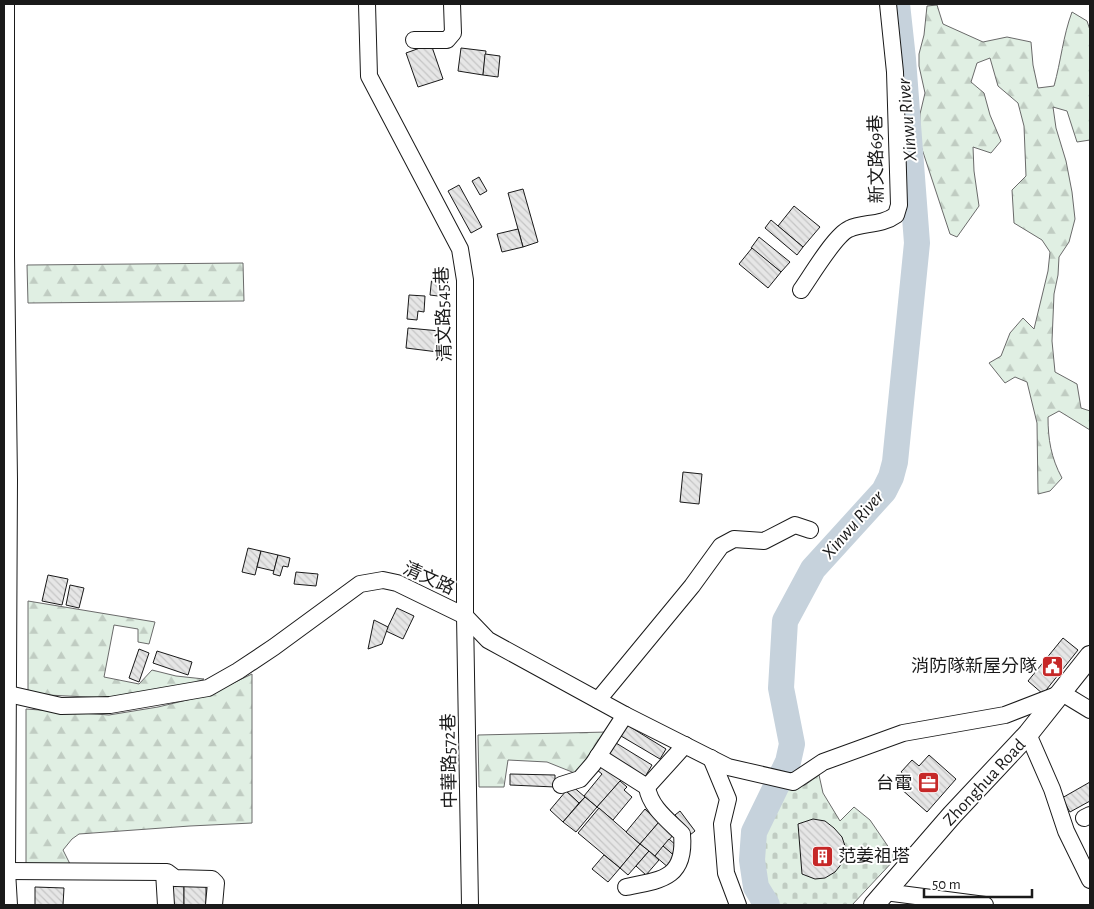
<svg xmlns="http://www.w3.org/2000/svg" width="1094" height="909" viewBox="0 0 1094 909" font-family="'Alegreya Sans','Noto Sans TC',sans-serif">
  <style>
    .forest { fill: url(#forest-firs); stroke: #6a6a6a }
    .cemetery { fill: url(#cemetery-stones); stroke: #6a6a6a }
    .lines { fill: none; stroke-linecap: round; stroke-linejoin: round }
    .river { stroke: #c6d2dc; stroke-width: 26 }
    .building { fill: url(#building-back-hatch); stroke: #1a1a1a }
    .minor-casing { stroke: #1a1a1a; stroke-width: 18 }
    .major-casing { stroke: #1a1a1a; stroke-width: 22 }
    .minor { stroke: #fff; stroke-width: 16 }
    .major { stroke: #fff; stroke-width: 20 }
    .labels { text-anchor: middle; stroke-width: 4; stroke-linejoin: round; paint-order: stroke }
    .street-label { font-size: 18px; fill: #1a1a1a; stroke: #fff }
    .poi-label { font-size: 18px; fill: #1a1a1a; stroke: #fff; text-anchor: end }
    .water-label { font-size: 19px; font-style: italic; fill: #1a1a1a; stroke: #fff }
  </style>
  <defs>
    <pattern id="forest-firs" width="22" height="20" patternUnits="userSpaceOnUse" patternTransform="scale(1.25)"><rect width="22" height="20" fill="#e0efe3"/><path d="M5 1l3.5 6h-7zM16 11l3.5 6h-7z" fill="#c0ccc2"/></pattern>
    <pattern id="cemetery-stones" width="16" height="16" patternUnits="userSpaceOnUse" patternTransform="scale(1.25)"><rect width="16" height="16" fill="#e0efe3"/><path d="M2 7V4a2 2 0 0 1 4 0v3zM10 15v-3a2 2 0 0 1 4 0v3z" fill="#c0ccc2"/></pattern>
    <pattern id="building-back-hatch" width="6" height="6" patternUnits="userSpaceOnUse" patternTransform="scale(1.25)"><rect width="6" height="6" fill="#e6e6e6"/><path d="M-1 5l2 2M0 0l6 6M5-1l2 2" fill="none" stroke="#c5c5c5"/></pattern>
  </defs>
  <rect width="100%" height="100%" fill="#fff"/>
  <g class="forest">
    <path d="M937,5L943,24L983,42L1007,37L1031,42L1033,65L1038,88L1054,86C1061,61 1063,36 1072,12L1087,21L1090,30V140L1077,142L1067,111L1053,107L1056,128L1066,161L1072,192L1075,219L1069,242L1059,257L1058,275L1054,294L1052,341L1055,372L1077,384L1081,408L1090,411V430L1059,411L1048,417C1048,439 1051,458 1062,478L1050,491L1038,494L1037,423L1027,382L1015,377L1005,383L989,363L1001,356L1010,333L1023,318L1034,329L1048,271L1050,252L1042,240L1014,223L1012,190L1026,176L1024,126L1018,103L998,86L990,58L977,63L971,82L984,93L990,115L1001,141L991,153L973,147L974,171L979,206L957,237L950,234L919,140L920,114L925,93L919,66V54L924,35L927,6Z"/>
    <path d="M243,263L244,301L28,303L27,265Z"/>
    <path d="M28,601L155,622L149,644L138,642V629L114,625L104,677L139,684L152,670L176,676L204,679L192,684L107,698L28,694Z"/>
    <path d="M252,674V823L190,826L79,834L72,839L63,850L71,866H26V709L109,715L158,707L208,695Z"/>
    <path d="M608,732L577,774L547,762L508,760L504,787H479L478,735Z"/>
  </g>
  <path class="cemetery" d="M819,775L823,793L840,821L854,807L870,820L896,858L852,905H773L769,901L754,858L770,807L784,786L805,785Z"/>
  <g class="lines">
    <path class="river" d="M767,905L756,887L752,860L754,832L788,762L792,744L781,688L785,621L813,569L884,491L891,477L895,462L917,243L903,59L897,4"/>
  </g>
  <g class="building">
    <path d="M431,44L443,79L418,87L406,53Z"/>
    <path d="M461,48L486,51L483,75L458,71Z"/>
    <path d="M485,54L500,56L498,77L483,75Z"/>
    <path d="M479,177L487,191L480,195L472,181Z"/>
    <path d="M459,185L482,227L471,233L448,191Z"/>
    <path d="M523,189L538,242L523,247L508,193Z"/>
    <path d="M794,206L820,227L803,247L778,226Z"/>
    <path d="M771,220L803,247L797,255L765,228Z"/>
    <path d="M518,229L523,247L502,252L497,234Z"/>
    <path d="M759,237L790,262L781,272L751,248Z"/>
    <path d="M752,248L781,272L768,288L739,264Z"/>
    <path d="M432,276L448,278L446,297L430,295Z"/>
    <path d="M409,295L425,296L424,312L418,311L417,320L407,319Z"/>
    <path d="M408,328L440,331L438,352L406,348Z"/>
    <path d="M683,472L702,474L699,504L680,502Z"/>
    <path d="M248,548L261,551L255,575L242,572Z"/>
    <path d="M261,551L278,555L274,571L257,567Z"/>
    <path d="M278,555L290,558L288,567L283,566L280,576L273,574Z"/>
    <path d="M296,572L318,574L316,586L294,584Z"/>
    <path d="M48,575L68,579L62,605L42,601Z"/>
    <path d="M70,585L84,588L79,608L66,605Z"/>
    <path d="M397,608L414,616L403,639L386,631Z"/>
    <path d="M374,620L388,627L382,644L368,649Z"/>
    <path d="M1063,638L1078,650L1043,694L1028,681Z"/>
    <path d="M139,649L149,653L139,682L129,678Z"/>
    <path d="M157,651L192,662L188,675L153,663Z"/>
    <path d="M627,725L666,749L660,759L621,736Z"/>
    <path d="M616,743L652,765L645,777L609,755Z"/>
    <path d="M929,755L956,779L927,812L900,788L908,778L901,772L912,760L919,766Z"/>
    <path d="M602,764L621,780L597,807L584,796L602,774L597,770Z"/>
    <path d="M510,774L555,775V787L510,785Z"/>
    <path d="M620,781L627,787L624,790L632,797L613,820L597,807Z"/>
    <path d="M1090,782V801L1070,812L1062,798Z"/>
    <path d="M571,785L585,797L579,803L566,791Z"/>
    <path d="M566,791L579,803L563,822L550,810Z"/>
    <path d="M585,797L597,807L576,832L563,822Z"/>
    <path d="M599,808L640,844L620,868L578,833Z"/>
    <path d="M645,809L659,822L640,844L626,832Z"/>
    <path d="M680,811L695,831L690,835L675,815Z"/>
    <path d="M813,819L825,821L834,828L842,837L846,849L843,862L835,872L825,878L815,879L802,874L798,824Z"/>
    <path d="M659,822L674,834L655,856L640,844Z"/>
    <path d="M669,839L678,847L672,854L663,846Z"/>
    <path d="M640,844L649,851L628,875L620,868Z"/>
    <path d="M663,846L677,858L669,868L655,856Z"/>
    <path d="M649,851L659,860L646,875L636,866Z"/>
    <path d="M604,855L620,868L608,882L592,869Z"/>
    <rect x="170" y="884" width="14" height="21"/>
    <rect x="184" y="886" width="22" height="19"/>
    <path d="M35,887L64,888L63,905H35Z"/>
  </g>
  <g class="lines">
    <defs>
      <g id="minor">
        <path d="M6,4V256L9,479L7,871L9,905"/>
        <path d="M367,4L369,76L460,249L465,280V616L470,905"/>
        <path d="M414,40H447L453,33L452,4"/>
        <path d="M801,290C811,276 835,235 849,229C863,222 881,226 896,215L899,205L895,72L888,4"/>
        <path d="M4,693L61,706L110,705L208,688L238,671L274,647L360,584L383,580L397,583L465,616L488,640L625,715L728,767L793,782L823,762L903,733L1005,715L1062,693L1090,710"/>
        <path d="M598,700L692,586L721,546L734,539L764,541L795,525L810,530"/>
        <path d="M1028,734L1052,789L1066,831L1090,880"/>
        <path d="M598,756L647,787"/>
        <path d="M711,758L728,799L722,824L726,873L738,905"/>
        <path d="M561,785L580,779L593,764L625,715"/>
        <path d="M647,787L685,745"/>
        <path d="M1084,818L1090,815"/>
        <path d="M7,871L164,872H167L175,878L212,879L216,883L214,905"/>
        <path d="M164,872L166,905"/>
        <path d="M626,887C662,880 686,878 682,834C668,820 650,807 647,787"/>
        <path d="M885,892L985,905"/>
      </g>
      <path id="major" d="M874,905L952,815L1028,734L1090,656"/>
    </defs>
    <use href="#minor" class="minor-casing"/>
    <use href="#major" class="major-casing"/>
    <use href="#minor" class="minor"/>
    <use href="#major" class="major"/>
  </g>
  <defs>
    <symbol id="civic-square" viewBox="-11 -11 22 22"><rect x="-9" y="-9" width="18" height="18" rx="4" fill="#c62828" stroke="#fff"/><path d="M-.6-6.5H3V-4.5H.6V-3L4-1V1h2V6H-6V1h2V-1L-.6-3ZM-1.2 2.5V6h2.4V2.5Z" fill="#fff"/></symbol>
    <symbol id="office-square" viewBox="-11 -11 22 22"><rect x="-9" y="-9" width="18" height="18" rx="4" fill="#c62828" stroke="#fff"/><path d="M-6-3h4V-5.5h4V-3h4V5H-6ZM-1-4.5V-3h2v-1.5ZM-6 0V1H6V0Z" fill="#fff"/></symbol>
    <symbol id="building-square" viewBox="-11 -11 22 22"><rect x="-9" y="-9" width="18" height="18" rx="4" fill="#c62828" stroke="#fff"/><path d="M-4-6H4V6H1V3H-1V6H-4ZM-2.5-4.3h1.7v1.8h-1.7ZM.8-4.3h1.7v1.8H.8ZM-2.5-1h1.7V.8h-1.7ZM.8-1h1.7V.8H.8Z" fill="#fff"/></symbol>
  </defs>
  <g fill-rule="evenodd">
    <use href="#civic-square" x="1040" y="654" width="25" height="25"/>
    <use href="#office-square" x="916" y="770" width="25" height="25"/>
    <use href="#building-square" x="810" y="844" width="25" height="25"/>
  </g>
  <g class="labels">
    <g class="street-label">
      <text transform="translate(876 159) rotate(-91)" y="6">新文路69巷</text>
      <text transform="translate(443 314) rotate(-92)" y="6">清文路545巷</text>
      <text transform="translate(429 578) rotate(24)" y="6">清文路</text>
      <text transform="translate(449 761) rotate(-91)" y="6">中華路572巷</text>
      <text transform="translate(984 782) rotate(-47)" y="6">Zhonghua Road</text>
    </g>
    <g class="poi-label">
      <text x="1037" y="672">消防隊新屋分隊</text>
      <text x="912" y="789">台電</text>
      <text x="838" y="862" text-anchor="start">范姜祖塔</text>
    </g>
    <g class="water-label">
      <text transform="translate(906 120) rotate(-95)" y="7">Xinwu River</text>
      <text transform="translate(852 524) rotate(-49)" y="7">Xinwu River</text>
    </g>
  </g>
  <rect width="1094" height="909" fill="none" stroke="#1a1a1a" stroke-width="10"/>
  <path d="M924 889v8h108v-8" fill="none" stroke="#1a1a1a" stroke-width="2.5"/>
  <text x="932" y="889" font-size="15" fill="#1a1a1a" stroke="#ffffff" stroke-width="4" paint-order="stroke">50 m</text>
</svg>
